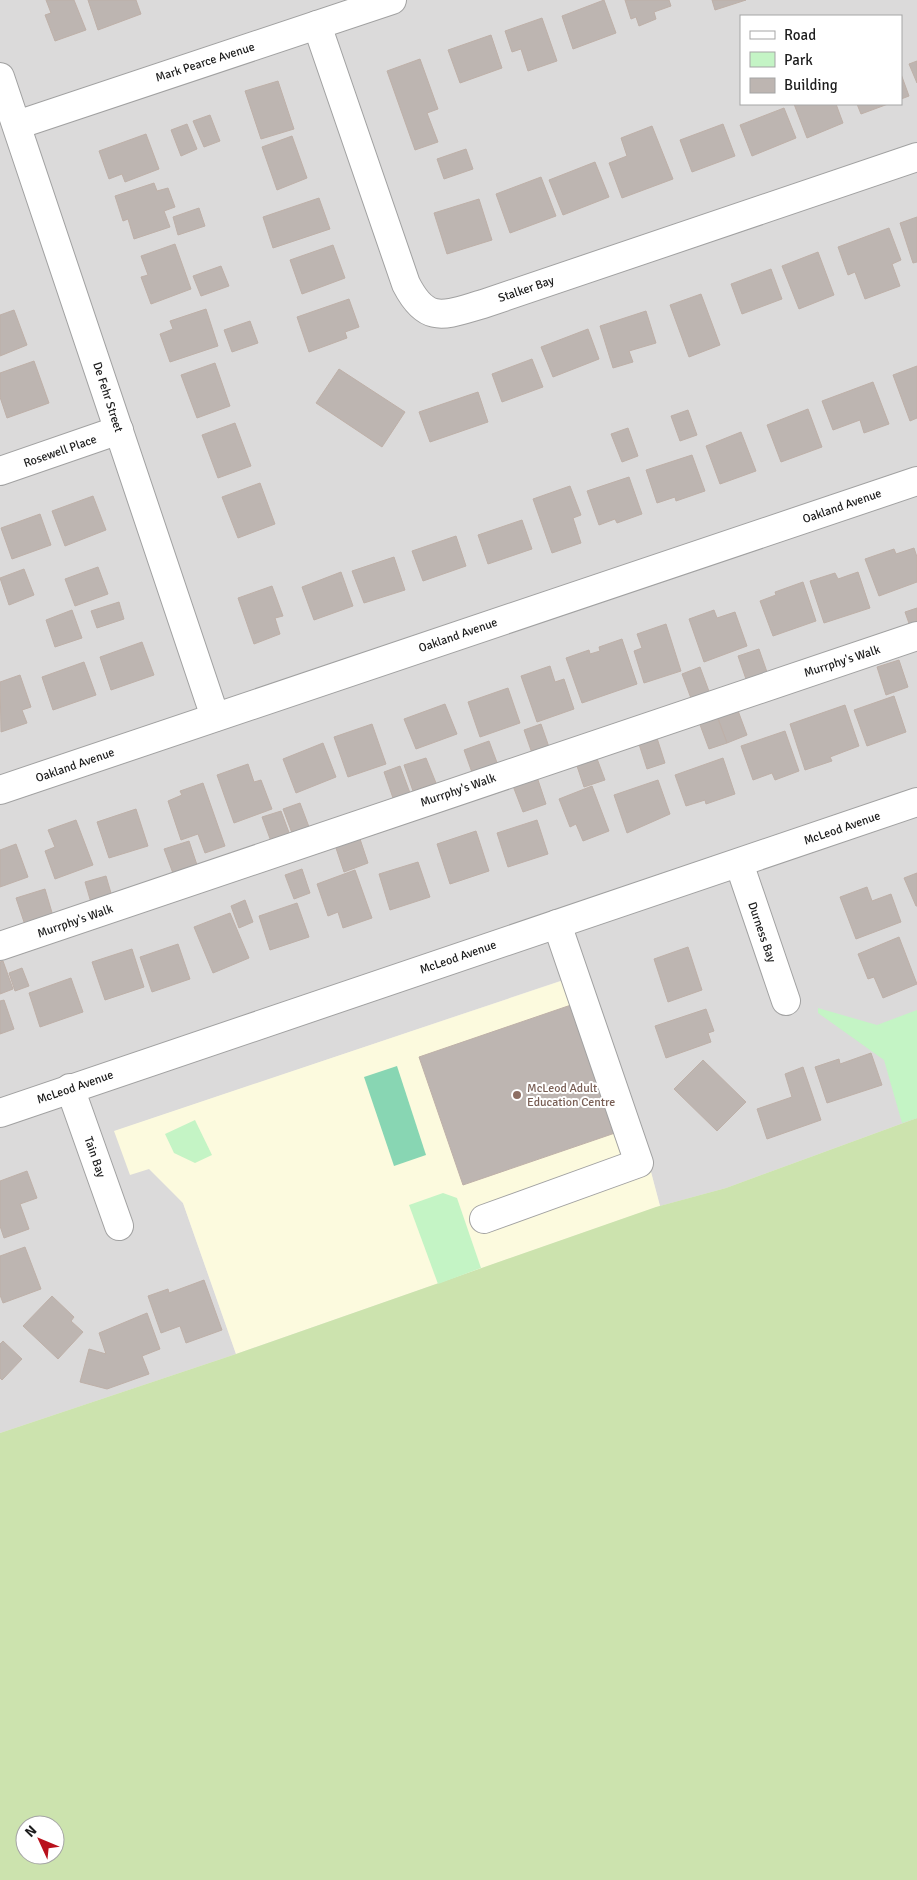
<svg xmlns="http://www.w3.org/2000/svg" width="917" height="1880" viewBox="0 0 917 1880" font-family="Signika,sans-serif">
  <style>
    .residential { fill: #dbdada; fill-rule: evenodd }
    .education { fill: #fcfade }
    .grass { fill: #cce3ae; fill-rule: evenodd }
    .park { fill: #c4f4c5 }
    .pitch { fill: #88d6b3 }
    .building { fill: #bdb5b1; stroke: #beb0a8 }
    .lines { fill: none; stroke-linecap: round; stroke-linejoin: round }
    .minor-casing { stroke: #a1a1a1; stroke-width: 30 }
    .minor { stroke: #fff; stroke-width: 28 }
    .education-dot { fill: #8d6e63; stroke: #fff; stroke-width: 2 }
    .labels { text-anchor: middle; stroke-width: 4; stroke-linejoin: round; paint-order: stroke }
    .street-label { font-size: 12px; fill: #1d1d1d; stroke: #fff }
    .education-label { font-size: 12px; fill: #785e54; stroke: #fff; text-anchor: start }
  </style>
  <rect width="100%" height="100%" fill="#edeae4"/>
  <path class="residential" d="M0,0H917V1118L726,1188L660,1206L638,1123L584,973L115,1131L183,1203L236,1354L0,1433ZM741,16H901V104H741Z"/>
  <path class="education" d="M585,973L638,1123L660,1206L236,1354L183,1203L149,1169L130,1175L114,1131Z"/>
  <path class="grass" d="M917,1118V1880H0V1433L236,1354L656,1207L726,1188ZM25,1825H55V1855H25Z"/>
  <g class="park">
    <path d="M818,1008L877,1025L917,1010V1118L902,1123L884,1060L818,1013Z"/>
    <path d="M195,1120L212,1155L195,1163L174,1153L165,1134Z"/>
    <path d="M443,1193L457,1198L481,1268L438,1284L409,1205Z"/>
  </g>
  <path class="pitch" d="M397,1066L426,1155L394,1166L364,1077Z"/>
  <g class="building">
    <path d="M46,0H74L86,30L55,41L45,15L51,13Z"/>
    <path d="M88,0H136L141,14L98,30Z"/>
    <path d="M604,0L616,33L573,49L562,16Z"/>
    <path d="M625,0H669L671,6L654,12L656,19L639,26L636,17L631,19Z"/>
    <path d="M712,0H746L715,10Z"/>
    <path d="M542,18L557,61L528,71L521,49L512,52L505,31Z"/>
    <path d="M491,35L502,68L460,83L448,50Z"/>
    <path d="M420,59L438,109L427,113L438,142L415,150L387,71Z"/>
    <path d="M917,61V83L909,64Z"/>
    <path d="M901,74L909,96L901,99Z"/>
    <path d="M278,81L294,129L261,139L245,91Z"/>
    <path d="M794,104H836L843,123L807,138Z"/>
    <path d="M857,104H888L861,114Z"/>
    <path d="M784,108L796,138L752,156L740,125Z"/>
    <path d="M210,115L220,141L204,147L193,121Z"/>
    <path d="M187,124L197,149L181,156L171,130Z"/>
    <path d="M723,124L735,156L692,172L680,140Z"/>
    <path d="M652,126L673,179L622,198L609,163L627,156L621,138Z"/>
    <path d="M146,134L159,169L125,182L122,174L109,179L99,151Z"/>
    <path d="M292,136L307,178L277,190L262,147Z"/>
    <path d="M466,149L473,169L444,179L437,159Z"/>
    <path d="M595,162L609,197L563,215L549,180Z"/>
    <path d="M541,177L556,216L510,233L496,194Z"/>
    <path d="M154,183L157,191L168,188L175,207L164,211L170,227L134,239L128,219L123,221L115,196Z"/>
    <path d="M319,198L330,229L273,248L263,217Z"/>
    <path d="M479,199L492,240L447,254L434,213Z"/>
    <path d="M199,208L205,226L178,235L173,217Z"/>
    <path d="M917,217V262L913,263L900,223Z"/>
    <path d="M889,228L901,260L892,264L900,286L865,299L855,272L848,275L838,247Z"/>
    <path d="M175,244L191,289L151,304L141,277L148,275L141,256Z"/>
    <path d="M333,245L345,278L302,294L290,260Z"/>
    <path d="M818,252L834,295L799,309L782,266Z"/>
    <path d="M221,266L229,286L201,296L193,276Z"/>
    <path d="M771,269L782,299L742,314L731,284Z"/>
    <path d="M701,294L720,345L689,357L670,305Z"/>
    <path d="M349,299L359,327L345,332L347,338L309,352L297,317Z"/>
    <path d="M206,309L218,346L170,362L160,334L173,329L170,321Z"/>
    <path d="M14,310L27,345L0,356V315Z"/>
    <path d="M646,311L656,343L629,351L633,362L613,368L600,326Z"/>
    <path d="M250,321L258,343L232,352L224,330Z"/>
    <path d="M588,329L599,359L553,377L541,347Z"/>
    <path d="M532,359L543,387L502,402L492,374Z"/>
    <path d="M34,361L49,403L7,418L0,397V373Z"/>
    <path d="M215,363L230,406L197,418L181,375Z"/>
    <path d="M917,366V418L910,421L893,375Z"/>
    <path d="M339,369L405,412L382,447L316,403Z"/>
    <path d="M873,382L889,424L864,433L860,420L833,430L822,401Z"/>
    <path d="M478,392L488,422L430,442L419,412Z"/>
    <path d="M808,409L822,447L781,462L767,425Z"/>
    <path d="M688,410L697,435L680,441L671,416Z"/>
    <path d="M235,423L251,466L218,478L202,435Z"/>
    <path d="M628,428L638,456L622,462L611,434Z"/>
    <path d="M741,432L756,471L720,484L706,446Z"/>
    <path d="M692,455L705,491L676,501L675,497L657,503L646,470Z"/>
    <path d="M629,477L642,514L617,523L615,519L599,525L587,491Z"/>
    <path d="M260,483L275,524L238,538L222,497Z"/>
    <path d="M570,486L581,515L573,518L581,543L552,553L533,499Z"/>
    <path d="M93,496L106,530L65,546L52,511Z"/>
    <path d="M40,514L51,545L12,559L1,528Z"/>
    <path d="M522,520L532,549L488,564L478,535Z"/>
    <path d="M456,536L466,566L423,581L412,551Z"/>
    <path d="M914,548L917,557V582L879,596L865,559L894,549L896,554Z"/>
    <path d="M394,557L405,590L364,603L352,571Z"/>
    <path d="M98,567L108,594L75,606L65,579Z"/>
    <path d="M24,569L34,595L9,605L0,578Z"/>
    <path d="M341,572L353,606L314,620L302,587Z"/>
    <path d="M858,572L870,608L824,623L810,581L835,573L838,579Z"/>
    <path d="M803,582L816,621L773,636L760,601L776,595L775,592Z"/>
    <path d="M272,586L283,616L275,618L280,634L254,644L238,598Z"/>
    <path d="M119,602L124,619L97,628L91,611Z"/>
    <path d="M917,608V627L911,629L905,612Z"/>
    <path d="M72,610L82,638L55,647L46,620Z"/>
    <path d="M714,610L717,618L735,612L747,646L704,662L689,619Z"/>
    <path d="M666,624L681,671L644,683L634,651L642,648L637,634Z"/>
    <path d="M622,639L637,684L582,703L566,658L589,650L590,654L600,651L599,647Z"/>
    <path d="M142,642L154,675L111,690L100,657Z"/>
    <path d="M759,649L768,675L747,682L738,656Z"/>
    <path d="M899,660L908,687L886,695L877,667Z"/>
    <path d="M84,662L96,695L53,710L42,677Z"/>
    <path d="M550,666L555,682L564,679L574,709L537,722L521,676Z"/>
    <path d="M700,667L710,694L692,701L682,674Z"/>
    <path d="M20,675L31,707L22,710L27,723L1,732L0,682Z"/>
    <path d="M508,688L520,723L480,737L468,702Z"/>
    <path d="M894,696L906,732L867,746L854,710Z"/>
    <path d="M445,704L457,734L416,749L404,719Z"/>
    <path d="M845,705L859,746L830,757L832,761L805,770L790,724Z"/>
    <path d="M737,708L747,735L727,743L717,716Z"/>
    <path d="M717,716L727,743L709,749L699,722Z"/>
    <path d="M372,724L386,764L348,777L334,737Z"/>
    <path d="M541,724L550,750L533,756L524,730Z"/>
    <path d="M785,731L799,771L775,780L772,773L753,780L741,746Z"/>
    <path d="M656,735L665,763L647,769L638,741Z"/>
    <path d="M489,741L499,768L474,778L464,750Z"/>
    <path d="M323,743L336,777L296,793L283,759Z"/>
    <path d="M596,756L605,780L584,787L576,763Z"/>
    <path d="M426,758L436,783L413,791L404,765Z"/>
    <path d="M723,758L735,794L706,804L705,800L686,806L675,775Z"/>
    <path d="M248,764L254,782L261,780L272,809L234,823L217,775Z"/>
    <path d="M400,766L410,793L393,798L384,772Z"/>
    <path d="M537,777L546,804L523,812L513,786Z"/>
    <path d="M658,780L670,814L627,833L614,795Z"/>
    <path d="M203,783L225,846L205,853L198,834L181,840L168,801L182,795L180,791Z"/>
    <path d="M592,786L609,831L583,841L576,824L570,827L559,799Z"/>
    <path d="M300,803L309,827L292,833L283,809Z"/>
    <path d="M136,809L148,846L109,858L97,822Z"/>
    <path d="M281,811L291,838L272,844L262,817Z"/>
    <path d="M76,820L93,865L55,879L45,851L55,847L48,830Z"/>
    <path d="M537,820L548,854L508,867L497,833Z"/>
    <path d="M476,831L489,871L450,884L437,844Z"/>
    <path d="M359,836L368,863L344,872L335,845Z"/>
    <path d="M189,841L198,868L174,876L164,849Z"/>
    <path d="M16,844L28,877L0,887V850Z"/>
    <path d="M418,862L430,897L390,910L379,874Z"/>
    <path d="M302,869L310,893L294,899L285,875Z"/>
    <path d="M355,870L372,918L343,928L338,912L328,916L317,884Z"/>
    <path d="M917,873V906H916L904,878Z"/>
    <path d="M106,876L113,900L92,906L85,882Z"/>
    <path d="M867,887L872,901L891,894L901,922L856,939L840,897Z"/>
    <path d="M45,889L53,916L25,925L16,898Z"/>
    <path d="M245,900L253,922L239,928L231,906Z"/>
    <path d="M297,903L309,937L270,950L259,916Z"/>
    <path d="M230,913L249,958L213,973L194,927Z"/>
    <path d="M899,937L917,984L883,998L874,977L868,979L858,954Z"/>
    <path d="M178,944L190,979L152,992L140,957Z"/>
    <path d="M688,947L702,990L668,1002L654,959Z"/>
    <path d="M132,949L144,987L105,1000L92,962Z"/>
    <path d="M3,961L13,989L0,994V962Z"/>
    <path d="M22,968L29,986L15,991L9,973Z"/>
    <path d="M71,978L83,1012L40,1027L29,993Z"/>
    <path d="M4,1000L14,1029L0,1034V1001Z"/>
    <path d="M571,1005L615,1133L463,1185L419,1057Z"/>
    <path d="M706,1009L714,1031L708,1033L711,1042L666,1058L655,1026Z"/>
    <path d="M871,1053L882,1085L827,1103L815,1067L839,1059L840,1064Z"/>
    <path d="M703,1060L746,1102L717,1131L674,1089Z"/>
    <path d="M803,1067L821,1120L767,1139L757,1109L792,1097L785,1074Z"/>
    <path d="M27,1171L37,1198L20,1204L29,1229L4,1238L0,1226V1181Z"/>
    <path d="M25,1247L41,1289L3,1303L0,1295V1256Z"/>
    <path d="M204,1280L222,1330L186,1343L180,1326L161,1333L148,1296L168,1289L169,1293Z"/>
    <path d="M52,1296L74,1317L71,1321L83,1332L58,1359L23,1326Z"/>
    <path d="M147,1313L160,1349L142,1356L149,1374L107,1389L80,1382L89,1349L106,1354L99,1333Z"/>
    <path d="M3,1341L22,1359L2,1380L0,1378V1344Z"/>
  </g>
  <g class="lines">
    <defs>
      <g id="minor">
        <path d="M317,25L406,284C427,325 444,315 483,304L917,157"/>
        <path d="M0,77L215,717"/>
        <path d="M17,125L392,0"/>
        <path d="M0,471L119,430"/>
        <path d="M0,790L917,481"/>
        <path d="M739,863L786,1001"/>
        <path d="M0,946L917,636"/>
        <path d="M70,1088L119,1226"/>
        <path d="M0,1113L917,802"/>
        <path d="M484,1219L639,1163L557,924"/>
      </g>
    </defs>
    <use href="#minor" class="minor-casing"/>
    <use href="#minor" class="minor"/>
  </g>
  <circle class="education-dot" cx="517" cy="1095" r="5"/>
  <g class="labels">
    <g class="street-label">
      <text transform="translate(205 62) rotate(-18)" y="4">Mark Pearce Avenue</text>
      <text transform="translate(526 289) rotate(-19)" y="4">Stalker Bay</text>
      <text transform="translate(108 397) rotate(72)" y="4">De Fehr Street</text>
      <text transform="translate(60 451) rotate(-19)" y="4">Rosewell Place</text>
      <text transform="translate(842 506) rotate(-19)" y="4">Oakland Avenue</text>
      <text transform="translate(458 635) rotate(-19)" y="4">Oakland Avenue</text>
      <text transform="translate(842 661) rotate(-18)" y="4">Murrphy's Walk</text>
      <text transform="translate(75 765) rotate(-19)" y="4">Oakland Avenue</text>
      <text transform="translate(458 790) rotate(-19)" y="4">Murrphy's Walk</text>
      <text transform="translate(842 828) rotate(-19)" y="4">McLeod Avenue</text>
      <text transform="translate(75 921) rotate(-19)" y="4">Murrphy's Walk</text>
      <text transform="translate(762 932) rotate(71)" y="4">Durness Bay</text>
      <text transform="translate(458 957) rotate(-19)" y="4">McLeod Avenue</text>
      <text transform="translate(75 1087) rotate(-19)" y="4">McLeod Avenue</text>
      <text transform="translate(95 1157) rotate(71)" y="4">Tain Bay</text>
    </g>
    <g class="education-label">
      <text x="527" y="1092">McLeod Adult<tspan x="527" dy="14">Education Centre</tspan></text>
    </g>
  </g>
  <rect x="740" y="15" width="162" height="90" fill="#ffffff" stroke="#a5a5a5"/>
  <rect x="750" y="31" width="25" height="8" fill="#ffffff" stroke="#a5a5a5"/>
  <text x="784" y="40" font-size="15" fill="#1d1d1d">Road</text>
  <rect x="750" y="52" width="25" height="15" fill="#c4f4c5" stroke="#a5a5a5"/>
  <text x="784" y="65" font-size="15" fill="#1d1d1d">Park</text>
  <rect x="750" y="78" width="25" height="15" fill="#bdb5b1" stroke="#a5a5a5"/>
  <text x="784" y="90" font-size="15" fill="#1d1d1d">Building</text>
  <g transform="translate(40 1840) rotate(314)"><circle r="24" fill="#ffffff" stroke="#a5a5a5"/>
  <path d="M0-4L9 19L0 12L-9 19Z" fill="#b9111c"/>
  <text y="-8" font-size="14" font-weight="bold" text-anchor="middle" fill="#1d1d1d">N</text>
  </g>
</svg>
